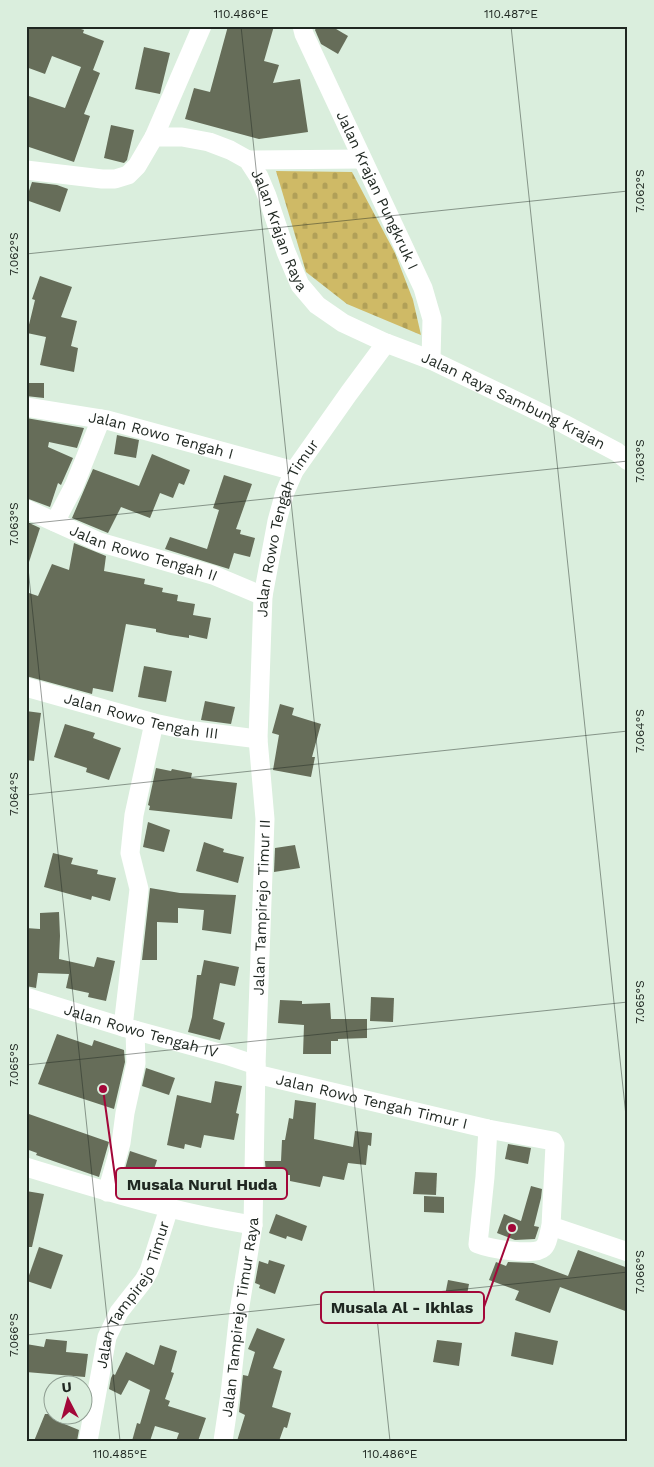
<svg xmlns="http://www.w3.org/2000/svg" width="654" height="1467" viewBox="0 0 654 1467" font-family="'Work Sans',sans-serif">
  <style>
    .cemetery { fill: url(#cemetery-stones) }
    .building { fill: #666d59 }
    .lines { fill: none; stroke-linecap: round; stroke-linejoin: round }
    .minor { stroke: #fff; stroke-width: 19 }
    .ticks { fill: none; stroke: #1f2721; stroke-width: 1; stroke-opacity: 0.45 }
    .labels { text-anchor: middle; stroke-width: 5; stroke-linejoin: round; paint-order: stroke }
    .street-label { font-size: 15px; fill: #1f2721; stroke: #daeedd }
    .leader { fill: none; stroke: #a30739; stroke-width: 2 }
    .callout-dot { fill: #a30739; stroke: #daeedd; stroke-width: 2 }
    .callout { fill: #daeedd; stroke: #a30739; stroke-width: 2 }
    .callout-label { font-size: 16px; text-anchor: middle; font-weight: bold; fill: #1f2721 }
    .neatline { fill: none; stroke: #1f2721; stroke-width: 2 }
    .ticks-label { font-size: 12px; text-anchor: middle; fill: #1f2721 }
  </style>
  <defs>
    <pattern id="cemetery-stones" width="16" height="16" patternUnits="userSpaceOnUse" patternTransform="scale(1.25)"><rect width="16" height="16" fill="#cfba66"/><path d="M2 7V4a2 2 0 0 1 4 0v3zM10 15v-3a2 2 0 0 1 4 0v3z" fill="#b1a058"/></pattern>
  </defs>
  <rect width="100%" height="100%" fill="#daeedd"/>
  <path class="cemetery" d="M276,171L352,172L395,253L413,300L421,335L347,304L306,272Z"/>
  <g class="building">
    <path d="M29,26H72L84,30L83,33L104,41L93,70L100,73L84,114L90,116L74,162L26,146V95L65,108L81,67L52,56L45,74L26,67V34Z"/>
    <path d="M228,26H274L264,61L279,65L273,83L300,79L308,132L259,139L185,119L194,88L210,92Z"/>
    <path d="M317,26H331L348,36L338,54L321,44L315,30Z"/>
    <path d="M144,47L170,53L160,94L135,89Z"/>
    <path d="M111,125L134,130L127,160L124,163L104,158Z"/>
    <path d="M32,182L57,185L68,189L60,212L26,200Z"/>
    <path d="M40,276L72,287L61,317L77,321L71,346L78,348L74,372L40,365L46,337L27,333L35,300L32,299Z"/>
    <path d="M26,383H44V398L26,396Z"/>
    <path d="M26,418L84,428L77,448L49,442L48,447L73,458L61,485L58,483L50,507L26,498Z"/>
    <path d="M117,435L139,440L136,458L114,454Z"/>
    <path d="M152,454L190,470L184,485L179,483L173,498L160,493L150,518L121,507L108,533L72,518L93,469L139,486Z"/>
    <path d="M224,475L252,484L236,529L241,530L240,534L255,538L250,557L234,553L229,569L165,549L170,537L207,549L219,510L213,508Z"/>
    <path d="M27,522L40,528L29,562H26Z"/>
    <path d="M74,543L106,556L104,571L145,579L144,584L163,588L162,592L178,595L177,601L195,604L193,615L211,618L207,639L189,635V638L170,635L156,632V629L126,624L113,692L93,688L92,694L26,676V592L38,596L52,564L69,570Z"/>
    <path d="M144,666L172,671L166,702L138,697Z"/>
    <path d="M205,701L235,707L231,724L201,720Z"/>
    <path d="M280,704L294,708L292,715L321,724L312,757H315L311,777L273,770L279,735L272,733Z"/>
    <path d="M26,711L41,713L34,761L26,760Z"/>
    <path d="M65,724L95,733L93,738L121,748L109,780L86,772L87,768L54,757Z"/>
    <path d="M156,768L171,771L172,769L192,773L191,778L237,783L232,819L149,810L150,806L148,805Z"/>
    <path d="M148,822L170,830L164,852L143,847Z"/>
    <path d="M204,842L224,849L223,852L244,857L238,883L196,871Z"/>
    <path d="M295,845L300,868L274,872L275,848Z"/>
    <path d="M53,853L73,858L71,864L98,870L97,874L116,878L110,901L92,896L91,900L44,887Z"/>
    <path d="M150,888L180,893L236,895L231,934L202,930L204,910L178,908V923L157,922V960H142Z"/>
    <path d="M59,912L60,936L59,959L94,967L97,957L115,961L106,1001L88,997L89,993L66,988L69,974L38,973L36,988L26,986V928L40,929V913Z"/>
    <path d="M204,960L239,967L235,986L220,983L213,1019L225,1023L220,1040L188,1032L192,1017L197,975H201Z"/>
    <path d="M371,997L394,998L393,1022L370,1021Z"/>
    <path d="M280,1000L302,1001V1004L330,1003L331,1019H367V1038L338,1039V1041H331V1054H303L304,1025L278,1023Z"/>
    <path d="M57,1034L92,1046L94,1040L124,1050L125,1062L114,1109L38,1084Z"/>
    <path d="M146,1068L175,1078L169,1095L142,1086Z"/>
    <path d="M215,1081L242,1086L236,1113L239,1114L234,1140L204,1135L201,1148L185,1144L184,1149L167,1145L177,1095L211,1103Z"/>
    <path d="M295,1100L316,1103L314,1139L353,1147L355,1131L372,1133L371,1146L368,1145L366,1165L348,1163L344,1180L323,1176L320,1187L290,1181V1175H266L265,1161H281L282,1140H285L289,1118L293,1119Z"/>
    <path d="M26,1113L109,1142L99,1177L36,1155L37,1153L26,1149Z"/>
    <path d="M508,1144L531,1148L528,1164L505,1159Z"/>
    <path d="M130,1151L157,1160L149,1185L123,1176Z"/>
    <path d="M415,1172L437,1173L436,1195L413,1194Z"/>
    <path d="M531,1186L542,1189L541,1198L534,1226L539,1227L535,1239L515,1240L497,1233L504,1214L521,1221Z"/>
    <path d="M26,1191L44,1194L32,1247H26Z"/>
    <path d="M424,1196L444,1197V1213L424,1212Z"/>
    <path d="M276,1214L307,1226L302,1241L287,1236L286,1239L269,1233Z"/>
    <path d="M39,1247L63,1255L51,1289L27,1281Z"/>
    <path d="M578,1250L628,1268V1312L560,1287L550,1313L515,1300L519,1291L489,1280L496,1262L506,1266L508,1262L533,1263L568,1276Z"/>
    <path d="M269,1260L285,1265L275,1294L259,1288L260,1285L255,1283L259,1261L268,1264Z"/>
    <path d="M448,1280L469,1284L462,1321L441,1316Z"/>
    <path d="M257,1328L285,1339L273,1368L282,1371L272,1407L291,1413L287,1428L284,1427L279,1441H237L245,1415L239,1412L243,1375L248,1376L255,1352L248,1349Z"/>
    <path d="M515,1332L558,1341L553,1365L511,1356Z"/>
    <path d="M46,1339L67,1341L66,1352L88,1354L85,1377L26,1372V1344L44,1347Z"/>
    <path d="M437,1340L462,1343L459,1366L433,1362Z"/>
    <path d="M160,1345L177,1351L171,1372L174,1373L165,1399L170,1401L168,1406L206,1418L198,1441H176L179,1433L155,1426L150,1441H132L137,1423L140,1424L150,1390L129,1380L121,1395L109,1389L111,1378L113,1374L115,1375L126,1352L154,1365Z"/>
    <path d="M45,1414H66L62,1423L79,1430L77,1441H34Z"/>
  </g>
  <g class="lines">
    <g class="minor">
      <path id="s1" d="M302,26L304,34L423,288L432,319L431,360"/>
      <path d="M154,137L202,26"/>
      <path d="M248,160L362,159"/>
      <path id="s2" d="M26,170L102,179H115L128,175L137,166L154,137H182L209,142L230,150L248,160L259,177L267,196L286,252L300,285L317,305L343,323L386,343L431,360L564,424L617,452L628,461"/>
      <path id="s3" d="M26,407L107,420L294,471"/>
      <path id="s4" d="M26,509L99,542L213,575L263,596"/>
      <path d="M55,522L74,486L101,419"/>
      <path id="s5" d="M26,687L154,723L187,730L258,739"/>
      <path id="s6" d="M26,997L123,1027L226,1055L256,1065"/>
      <path d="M123,1027L139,889L130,853L134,815L154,723"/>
      <path id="s7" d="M256,1074L488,1129L553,1141L555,1145L551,1226L628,1252"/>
      <path d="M488,1129L485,1177L478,1244C488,1248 535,1257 543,1248C548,1244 549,1232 551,1226"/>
      <path d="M26,1167C101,1190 176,1213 253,1225"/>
      <path d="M107,1192L121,1143L125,1113L136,1063L135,1030"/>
      <path id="s8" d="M88,1441L107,1337L119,1312L144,1280L149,1271L169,1208"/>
      <path id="s9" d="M223,1441L230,1394L239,1312L253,1225L256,1065L265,819L258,739L263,596L277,521L285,492L294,471L349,393L386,343"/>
    </g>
  </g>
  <path class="ticks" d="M241,26L390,1441M511,26L628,1135M26,254L628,191M26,524L628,461M26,549L120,1441M26,795L628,731M26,1065L628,1002M26,1335L628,1272"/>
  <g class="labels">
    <g class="street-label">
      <text dy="5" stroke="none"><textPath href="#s1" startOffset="181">Jalan Krajan Pungkruk I</textPath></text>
      <text dy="5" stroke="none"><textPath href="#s2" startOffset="325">Jalan Krajan Raya</textPath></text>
      <text dy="5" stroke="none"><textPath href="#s2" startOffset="629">Jalan Raya Sambung Krajan</textPath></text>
      <text dy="5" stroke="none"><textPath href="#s3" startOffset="138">Jalan Rowo Tengah I</textPath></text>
      <text dy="5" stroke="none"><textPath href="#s9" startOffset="920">Jalan Rowo Tengah Timur</textPath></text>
      <text dy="5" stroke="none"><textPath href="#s4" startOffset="126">Jalan Rowo Tengah II</textPath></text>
      <text dy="5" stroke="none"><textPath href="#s5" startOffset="119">Jalan Rowo Tengah III</textPath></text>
      <text dy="5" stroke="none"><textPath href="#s9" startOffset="536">Jalan Tampirejo Timur II</textPath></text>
      <text dy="5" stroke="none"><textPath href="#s6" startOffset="120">Jalan Rowo Tengah IV</textPath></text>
      <text dy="5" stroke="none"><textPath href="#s7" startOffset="119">Jalan Rowo Tengah Timur I</textPath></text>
      <text dy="5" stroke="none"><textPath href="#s8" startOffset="155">Jalan Tampirejo Timur</textPath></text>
      <text dy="5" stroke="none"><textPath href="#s9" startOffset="125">Jalan Tampirejo Timur Raya</textPath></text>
    </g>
  </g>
  <path class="leader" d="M103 1089L116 1184M512 1228L484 1307"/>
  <g class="callout-dot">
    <circle cx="103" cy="1089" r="5"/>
    <circle cx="512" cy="1228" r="5"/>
  </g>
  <g class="callout">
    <rect x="116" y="1168" width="171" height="31" rx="5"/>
    <rect x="321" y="1292" width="163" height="31" rx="5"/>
  </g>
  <g class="callout-label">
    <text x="202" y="1190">Musala Nurul Huda</text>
    <text x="402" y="1313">Musala Al - Ikhlas</text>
  </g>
  <rect width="654" height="1467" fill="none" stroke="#daeedd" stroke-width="55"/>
  <g transform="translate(68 1400) rotate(354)"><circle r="24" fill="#daeedd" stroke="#8f9e92"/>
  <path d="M0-4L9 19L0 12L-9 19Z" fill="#a30739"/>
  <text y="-8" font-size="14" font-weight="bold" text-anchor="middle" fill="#1f2721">U</text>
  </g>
  <rect x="28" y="28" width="598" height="1412" class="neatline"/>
  <g class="ticks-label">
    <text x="241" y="18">110.486°E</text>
    <text x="511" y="18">110.487°E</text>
    <text transform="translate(640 191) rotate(-90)" y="4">7.062°S</text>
    <text transform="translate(14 254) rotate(-90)" y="4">7.062°S</text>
    <text transform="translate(640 461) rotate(-90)" y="4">7.063°S</text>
    <text transform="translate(14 524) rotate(-90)" y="4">7.063°S</text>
    <text transform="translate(640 731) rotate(-90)" y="4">7.064°S</text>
    <text transform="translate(14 794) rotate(-90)" y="4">7.064°S</text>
    <text transform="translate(640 1002) rotate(-90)" y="4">7.065°S</text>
    <text transform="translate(14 1065) rotate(-90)" y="4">7.065°S</text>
    <text transform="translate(640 1272) rotate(-90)" y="4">7.066°S</text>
    <text transform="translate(14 1335) rotate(-90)" y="4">7.066°S</text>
    <text x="120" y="1458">110.485°E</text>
    <text x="390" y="1458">110.486°E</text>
  </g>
</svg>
